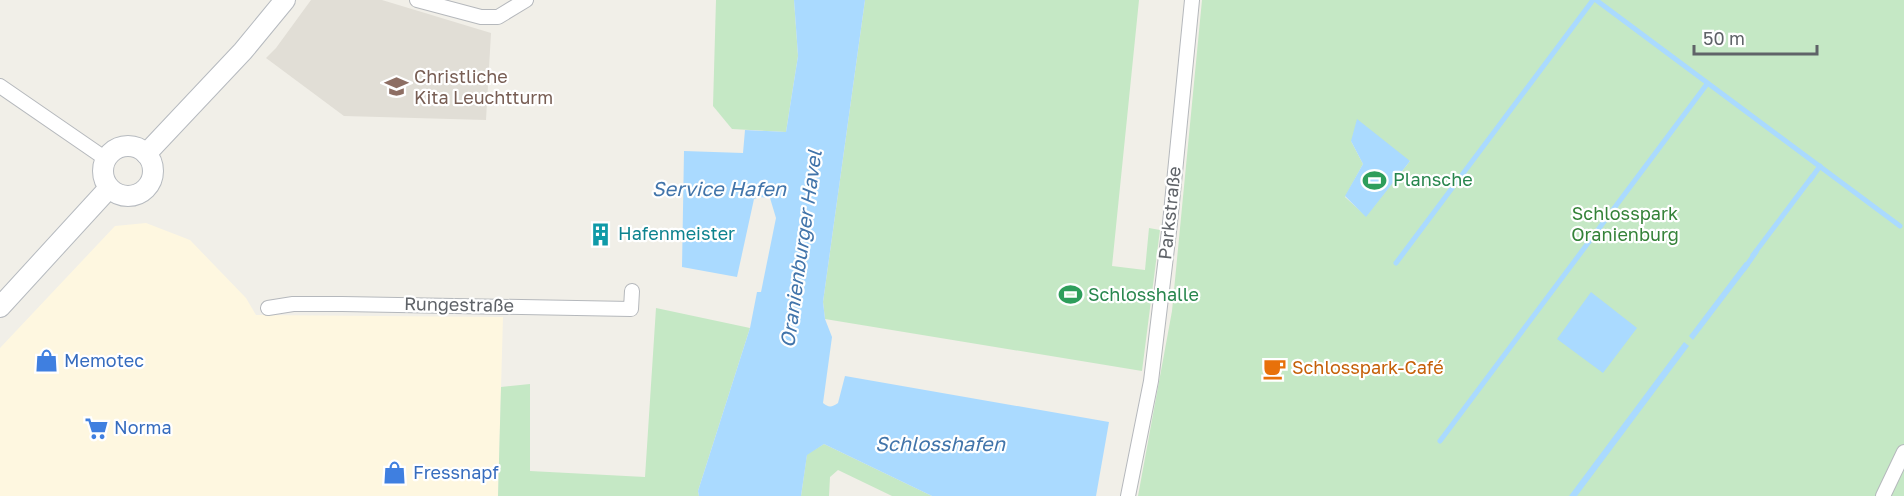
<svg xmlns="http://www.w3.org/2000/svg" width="1904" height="496" viewBox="0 0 1904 496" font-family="'Golos Text',sans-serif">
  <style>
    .commercial { fill: #fef7e0 }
    .education { fill: #e1ded6 }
    .green { fill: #c5e8c5; fill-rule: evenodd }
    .water { fill: #aadaff }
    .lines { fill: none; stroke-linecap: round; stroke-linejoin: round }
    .stream { stroke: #aadaff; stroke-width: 5 }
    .minor-casing { stroke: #b5b8bc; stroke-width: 16 }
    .secondary-casing { stroke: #b6babf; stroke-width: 22 }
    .minor { stroke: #fff; stroke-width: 14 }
    .secondary { stroke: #fff; stroke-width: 20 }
    .labels { text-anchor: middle; stroke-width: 4.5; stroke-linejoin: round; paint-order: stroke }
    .education-label { font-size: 18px; fill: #785e54; stroke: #fff; text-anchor: start }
    .leisure-label { font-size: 18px; fill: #27864d; stroke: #fff; text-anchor: start }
    .street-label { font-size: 18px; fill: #5f6368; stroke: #fff }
    .park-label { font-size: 18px; fill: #348238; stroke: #fff }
    .culture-label { font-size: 18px; fill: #0d838f; stroke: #fff; text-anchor: start }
    .shop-label { font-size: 18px; fill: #366cbe; stroke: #fff; text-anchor: start }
    .food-label { font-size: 18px; fill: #c56008; stroke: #fff; text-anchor: start }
    .water-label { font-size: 20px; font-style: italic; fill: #4174aa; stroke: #fff }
  </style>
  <rect width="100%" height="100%" fill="#f1efe8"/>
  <path class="commercial" d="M146,223L190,240L246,298L256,315L503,317L498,496H0V348L115,226Z"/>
  <path class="education" d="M311,0H382L491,33L486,120L344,116L266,58L276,48Z"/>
  <g class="green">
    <path d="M716,0H794L798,56L786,132L732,129L713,106Z"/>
    <path d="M865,0H1139L1112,266L1145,270L1149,228L1160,230L1142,371L825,319L823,302Z"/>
    <path d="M1202,0H1904V496H1138L1172,311ZM1351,141L1410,161L1366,216L1345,197L1363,164Z"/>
    <path d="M656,308L750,328L698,491L699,496H498L501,387L530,384V471L645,477Z"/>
    <path d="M824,444L932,496H892L838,470L830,477L829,496H801L807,454Z"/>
  </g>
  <g class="water">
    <path d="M794,0H865L823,302L825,319L832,337L823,403C829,408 832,407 838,403L845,376L1109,422L1096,496H932L824,444L807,455L801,496H699L698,491L750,328L757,292H761L776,218L770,198L760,197L754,199L737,277L682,267L684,151L743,153L745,130L786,132L798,56Z"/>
    <path d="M1357,119L1410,161L1366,217L1345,196L1363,164L1351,141Z"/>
    <path d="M1811,174L1815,177L1754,258L1750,255Z"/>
    <path d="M1745,262L1750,265L1693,340L1689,336Z"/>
    <path d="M1591,292L1637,328L1603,373L1557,339Z"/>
    <path d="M1684,342L1689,346L1577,496H1569Z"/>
  </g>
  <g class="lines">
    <g class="stream">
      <path d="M1596,0L1900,226"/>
      <path d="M1810,180L1820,166"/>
      <path d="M1396,263L1593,0"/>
      <path d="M1744,269L1756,252"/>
      <path d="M1440,441L1707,84"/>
    </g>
    <defs>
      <g id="minor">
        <path d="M417,0L481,17H498L526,0"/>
        <path d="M0,86L106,159"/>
        <path d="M268,308L293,304H342L631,309L632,291"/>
        <path d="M1128,496L1151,381L1170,223L1192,0"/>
        <path d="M1883,496L1904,452"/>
      </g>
      <g id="secondary">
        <circle cx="128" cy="171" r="25"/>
        <path d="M146,154L243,51L285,0"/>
        <path d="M0,307L109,188"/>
      </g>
    </defs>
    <use href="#minor" class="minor-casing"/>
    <use href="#secondary" class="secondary-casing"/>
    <use href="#minor" class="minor"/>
    <use href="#secondary" class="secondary"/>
  </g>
  <defs>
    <symbol id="school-bare" viewBox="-9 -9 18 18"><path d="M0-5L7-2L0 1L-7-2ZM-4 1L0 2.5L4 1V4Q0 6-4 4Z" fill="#8d6e63" stroke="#fff" stroke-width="2.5" paint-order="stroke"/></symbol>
    <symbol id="stadium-bare" viewBox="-9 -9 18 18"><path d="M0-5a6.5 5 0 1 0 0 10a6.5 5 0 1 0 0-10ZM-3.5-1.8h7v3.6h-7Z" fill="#2e9e5b" stroke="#fff" stroke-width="2.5" paint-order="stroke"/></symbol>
    <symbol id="building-bare" viewBox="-9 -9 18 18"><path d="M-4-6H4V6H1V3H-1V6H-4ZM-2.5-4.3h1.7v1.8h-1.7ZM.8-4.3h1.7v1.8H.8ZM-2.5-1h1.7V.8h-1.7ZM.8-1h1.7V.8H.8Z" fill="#0f9aa8" stroke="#fff" stroke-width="2.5" paint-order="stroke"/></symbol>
    <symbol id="shop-bare" viewBox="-9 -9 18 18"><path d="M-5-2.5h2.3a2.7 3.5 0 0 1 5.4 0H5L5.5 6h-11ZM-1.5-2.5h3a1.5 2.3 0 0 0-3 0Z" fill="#3f7fe0" stroke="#fff" stroke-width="2.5" paint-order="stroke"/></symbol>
    <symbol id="cafe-bare" viewBox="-9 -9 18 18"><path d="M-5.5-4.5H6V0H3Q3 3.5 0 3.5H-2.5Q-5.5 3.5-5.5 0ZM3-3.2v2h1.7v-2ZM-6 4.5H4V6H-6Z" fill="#e8710a" stroke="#fff" stroke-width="2.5" paint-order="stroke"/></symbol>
    <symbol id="supermarket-bare" viewBox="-9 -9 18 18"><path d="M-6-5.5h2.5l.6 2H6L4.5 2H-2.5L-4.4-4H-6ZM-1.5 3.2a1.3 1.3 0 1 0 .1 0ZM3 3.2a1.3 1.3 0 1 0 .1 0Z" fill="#3f7fe0" stroke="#fff" stroke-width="2.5" paint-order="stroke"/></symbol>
  </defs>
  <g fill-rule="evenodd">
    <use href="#school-bare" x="380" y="70" width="33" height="33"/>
    <use href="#stadium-bare" x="1358" y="164" width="33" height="33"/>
    <use href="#building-bare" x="584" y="218" width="33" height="33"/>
    <use href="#stadium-bare" x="1054" y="278" width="33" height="33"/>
    <use href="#shop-bare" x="30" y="344" width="33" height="33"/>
    <use href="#cafe-bare" x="1258" y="352" width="33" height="33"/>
    <use href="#supermarket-bare" x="80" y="412" width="33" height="33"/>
    <use href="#shop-bare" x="378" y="456" width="33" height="33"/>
  </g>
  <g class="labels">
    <g class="education-label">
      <text x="414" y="83">Christliche<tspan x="414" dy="21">Kita Leuchtturm</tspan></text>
    </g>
    <g class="leisure-label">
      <text x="1393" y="186">Plansche</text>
      <text x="1088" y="301">Schlosshalle</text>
    </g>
    <g class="street-label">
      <text transform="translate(1170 213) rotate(-84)" y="6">Parkstraße</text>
      <text transform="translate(459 305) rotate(1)" y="6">Rungestraße</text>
    </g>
    <g class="park-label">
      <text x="1625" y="220">Schlosspark<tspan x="1625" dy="21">Oranienburg</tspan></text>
    </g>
    <g class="culture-label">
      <text x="618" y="240">Hafenmeister</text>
    </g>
    <g class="shop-label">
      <text x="64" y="367">Memotec</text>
      <text x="114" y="434">Norma</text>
      <text x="413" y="479">Fressnapf</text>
    </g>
    <g class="food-label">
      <text x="1292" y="374">Schlosspark-Café</text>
    </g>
    <g class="water-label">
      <text x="719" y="196">Service Hafen</text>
      <text transform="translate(801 249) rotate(-82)" y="7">Oranienburger Havel</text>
      <text x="940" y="451">Schlosshafen</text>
    </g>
  </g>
  <path d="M1694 45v9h123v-9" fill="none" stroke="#5f6368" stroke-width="3"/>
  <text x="1703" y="45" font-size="18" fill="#5f6368" stroke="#ffffff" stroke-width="4.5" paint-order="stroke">50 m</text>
</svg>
